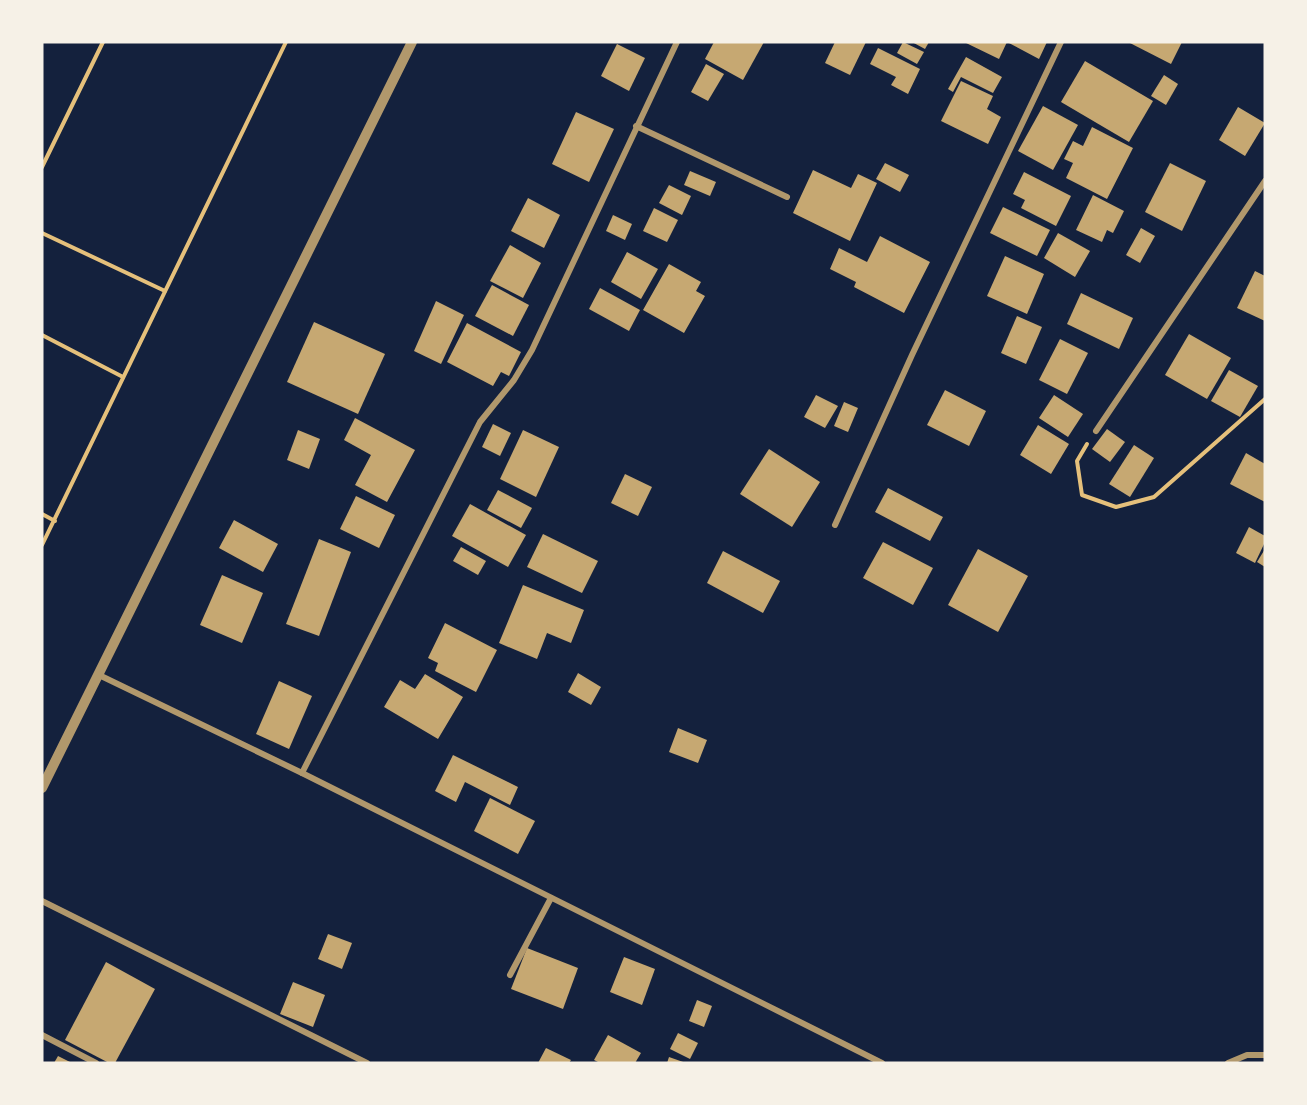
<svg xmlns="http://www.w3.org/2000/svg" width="1307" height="1105" viewBox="0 0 1307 1105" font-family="Manrope,sans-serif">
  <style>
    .building { fill: #c6a872 }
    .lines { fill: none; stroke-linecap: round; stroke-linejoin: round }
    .path { stroke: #e5c07b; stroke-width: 4 }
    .minor { stroke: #b1986c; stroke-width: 6 }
    .tertiary { stroke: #b1986c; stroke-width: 10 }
  </style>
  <rect width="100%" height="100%" fill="#14213d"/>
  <g class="building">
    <path d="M714,42H764L743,80L705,59Z"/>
    <path d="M835,42H866L850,75L825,63Z"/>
    <path d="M903,42L924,52L917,64L897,53Z"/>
    <path d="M912,42H929L925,49Z"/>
    <path d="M964,42H1047L1039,59L1007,42L999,59Z"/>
    <path d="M1128,42H1182L1171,64Z"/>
    <path d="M617,44L645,58L629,91L601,76Z"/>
    <path d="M878,48L920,69L908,94L891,85L896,77L870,64Z"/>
    <path d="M966,57L1002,77L993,93L961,77L953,92L948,89Z"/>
    <path d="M1085,61L1153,101L1129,142L1061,102Z"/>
    <path d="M706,64L724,74L708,101L691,92Z"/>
    <path d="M1164,75L1178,84L1166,105L1151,96Z"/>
    <path d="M961,81L993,96L987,109L1001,117L988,144L941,121Z"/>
    <path d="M1043,106L1078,125L1053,170L1018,151Z"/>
    <path d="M1238,107L1265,123L1245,156L1219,140Z"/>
    <path d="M576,112L614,129L589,182L552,164Z"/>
    <path d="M1092,127L1133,148L1107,199L1066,178L1073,163L1064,159L1073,141L1083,146Z"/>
    <path d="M885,163L909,175L900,192L876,179Z"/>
    <path d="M1170,163L1206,181L1182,231L1145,212Z"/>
    <path d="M813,170L851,188L858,174L877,183L850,241L793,213Z"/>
    <path d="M690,171L716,182L710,196L684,185Z"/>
    <path d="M1024,172L1071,196L1056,226L1021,208L1025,200L1013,194Z"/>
    <path d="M669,185L691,196L682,215L659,203Z"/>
    <path d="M1093,195L1124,211L1113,233L1107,230L1102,242L1076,230Z"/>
    <path d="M528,198L560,215L544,248L511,231Z"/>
    <path d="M1003,207L1050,230L1037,256L990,233Z"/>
    <path d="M654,208L678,220L667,242L643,231Z"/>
    <path d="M613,215L632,224L625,240L606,231Z"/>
    <path d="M1141,228L1155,236L1140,263L1126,255Z"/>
    <path d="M1058,233L1090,251L1075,277L1044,258Z"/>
    <path d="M880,236L930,262L904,313L854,287L856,282L830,269L839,248L867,262Z"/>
    <path d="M510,245L541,263L523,298L490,281Z"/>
    <path d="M627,252L658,269L641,299L611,282Z"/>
    <path d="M1005,256L1044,274L1027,314L987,296Z"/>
    <path d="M669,264L701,282L696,291L705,296L684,333L643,310Z"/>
    <path d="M1255,271L1265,276V321L1237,308Z"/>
    <path d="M492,285L529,305L513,336L475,316Z"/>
    <path d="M600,288L640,310L629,331L589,309Z"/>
    <path d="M1081,293L1133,318L1119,349L1067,324Z"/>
    <path d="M436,301L464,315L441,364L414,351Z"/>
    <path d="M1017,316L1042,327L1026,364L1001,353Z"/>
    <path d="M314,322L385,354L358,414L287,382Z"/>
    <path d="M467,323L521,352L509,376L501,372L493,386L447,362Z"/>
    <path d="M1189,334L1231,358L1207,399L1165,375Z"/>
    <path d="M1060,339L1088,353L1067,394L1039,380Z"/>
    <path d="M1229,370L1258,386L1240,417L1211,401Z"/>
    <path d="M945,390L986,411L969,446L927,425Z"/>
    <path d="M816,395L838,406L825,428L804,417Z"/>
    <path d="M1054,395L1083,414L1068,437L1039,418Z"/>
    <path d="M844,402L858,408L848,432L834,426Z"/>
    <path d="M355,418L415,450L387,502L355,485L371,455L344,440Z"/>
    <path d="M493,424L511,433L500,456L482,447Z"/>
    <path d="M1038,425L1069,444L1051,474L1020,455Z"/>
    <path d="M1107,429L1125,442L1110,462L1092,449Z"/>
    <path d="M298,430L320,439L309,469L287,460Z"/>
    <path d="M523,430L559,447L536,497L500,479Z"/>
    <path d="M1134,445L1154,458L1130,497L1109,484Z"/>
    <path d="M769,449L820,482L792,527L740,494Z"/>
    <path d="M1246,453L1265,464V502L1230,484Z"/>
    <path d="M625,474L652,487L638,516L611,503Z"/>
    <path d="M888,488L943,517L930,541L875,512Z"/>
    <path d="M498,490L532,508L521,528L487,510Z"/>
    <path d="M356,496L395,515L379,548L340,529Z"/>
    <path d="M470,504L526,535L508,567L452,536Z"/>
    <path d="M234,520L278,544L263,572L219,548Z"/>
    <path d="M1249,527L1265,536V542L1255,563L1236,553Z"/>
    <path d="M543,534L598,561L582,593L527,567Z"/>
    <path d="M319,539L351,552L319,636L286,624Z"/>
    <path d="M883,542L933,568L913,605L863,578Z"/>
    <path d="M461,547L486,561L478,575L453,561Z"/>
    <path d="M978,549L1028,576L998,632L948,605Z"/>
    <path d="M1265,549V567L1257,562Z"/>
    <path d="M723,551L780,581L763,613L707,583Z"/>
    <path d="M222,575L263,593L242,643L200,625Z"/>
    <path d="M523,585L584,610L571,643L547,633L537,659L499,643Z"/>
    <path d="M445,623L497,650L476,692L435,671L438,663L428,658Z"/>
    <path d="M578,673L601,687L591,705L568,692Z"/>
    <path d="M425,674L463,697L438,739L384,707L400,680L415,689Z"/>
    <path d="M279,681L312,696L289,749L256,734Z"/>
    <path d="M678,728L707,740L698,763L669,752Z"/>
    <path d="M453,755L518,787L510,805L465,782L456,802L435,791Z"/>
    <path d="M490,798L535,821L518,854L474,831Z"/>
    <path d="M328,934L352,943L342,969L318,959Z"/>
    <path d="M527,948L578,968L563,1009L511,989Z"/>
    <path d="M624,957L655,969L642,1005L610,992Z"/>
    <path d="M106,962L155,989L115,1063H109L65,1040Z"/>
    <path d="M293,982L325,995L313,1027L280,1014Z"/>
    <path d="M697,1000L712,1006L704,1027L689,1021Z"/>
    <path d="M678,1033L698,1043L690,1059L670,1049Z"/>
    <path d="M608,1035L641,1053L635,1063H600L594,1060Z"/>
    <path d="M546,1048L571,1060L569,1063H538Z"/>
    <path d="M58,1056L72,1063H54Z"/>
    <path d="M669,1057L686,1063H667Z"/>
  </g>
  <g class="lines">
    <g class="path">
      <path d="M42,167L103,42"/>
      <path d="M42,233L165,291"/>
      <path d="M42,335L123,377"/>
      <path d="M1087,444L1077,461L1082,495L1116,507L1154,497L1265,399"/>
      <path d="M42,514L55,521"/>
      <path d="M42,545L286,42"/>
    </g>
    <g class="minor">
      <path d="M636,126L787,197"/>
      <path d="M1096,431L1265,181"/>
      <path d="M835,525L912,355L1061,42"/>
      <path d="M99,675L302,773L882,1063"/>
      <path d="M302,773L480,422L514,380L532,350L677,42"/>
      <path d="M42,901L367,1063"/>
      <path d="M510,975L551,898"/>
      <path d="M42,1035L96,1063"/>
      <path d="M1228,1063L1247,1055H1265"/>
    </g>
    <path class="tertiary" d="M42,788L412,42"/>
  </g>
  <rect width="1307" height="1105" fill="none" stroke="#f6f1e7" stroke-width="87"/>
</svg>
